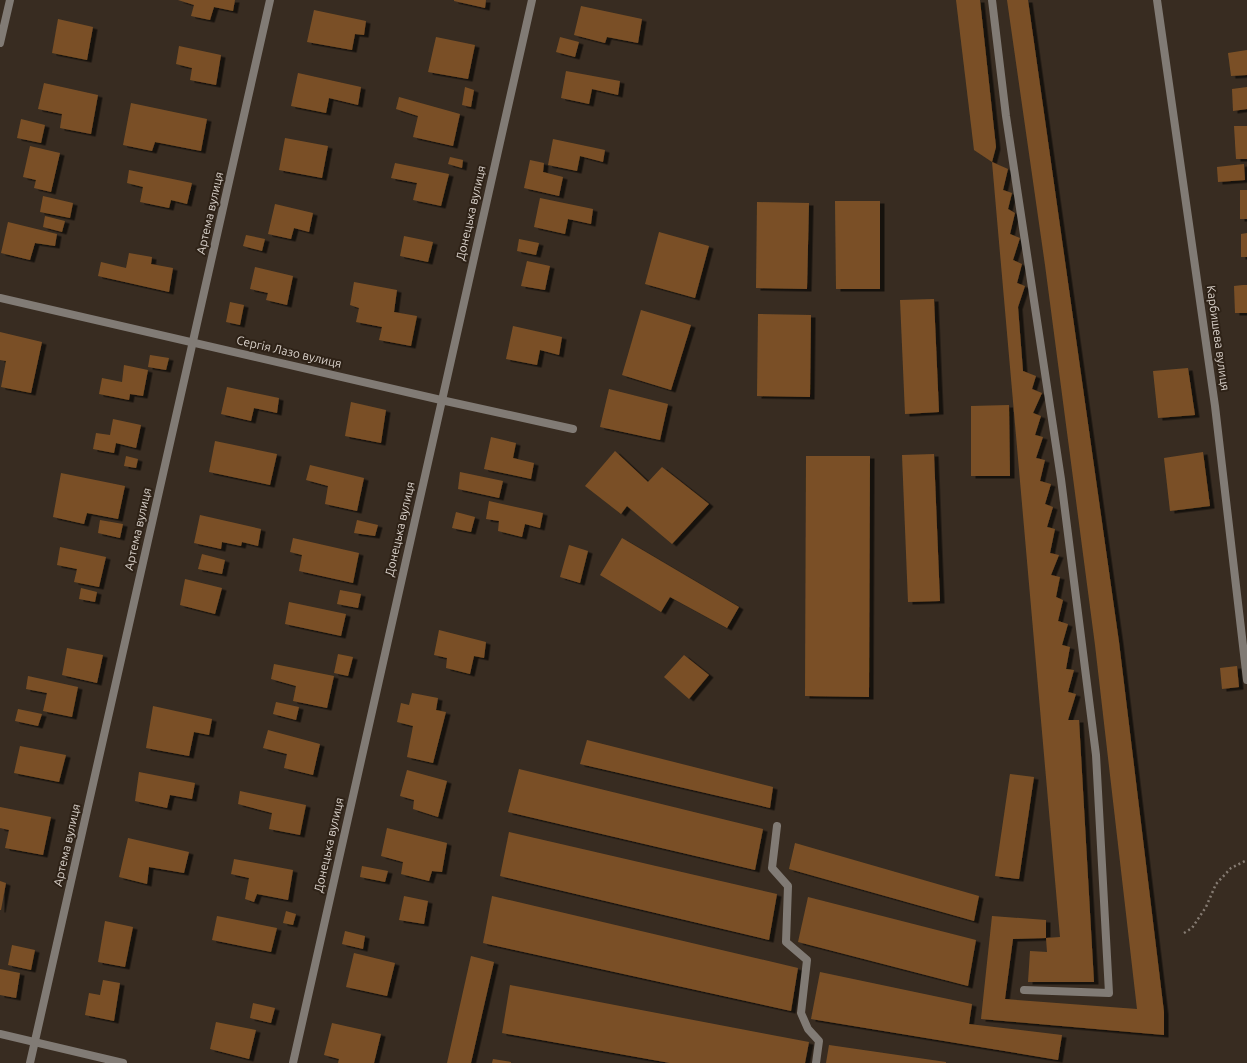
<svg xmlns="http://www.w3.org/2000/svg" width="1247" height="1063" viewBox="0 0 1247 1063" font-family="Ubuntu,sans-serif">
  <style>
    .building { fill: #7a5026; filter: url(#shadow) }
    .lines { fill: none; stroke-linecap: round; stroke-linejoin: round }
    .path { stroke: #867c73; stroke-width: 2.5; stroke-dasharray: 2 3; stroke-linecap: butt }
    .service { stroke: #817b75; stroke-width: 8 }
    .minor { stroke: #817b75; stroke-width: 8 }
    .labels { text-anchor: middle; stroke-width: 4; stroke-linejoin: round; paint-order: stroke }
    .street-label { font-size: 12px; fill: #dbd3cc; stroke: #2e2217 }
  </style>
  <defs>
    <filter id="shadow"><feDropShadow dx="4.5" dy="2.5" stdDeviation="0" flood-color="#0009"/></filter>
  </defs>
  <rect width="100%" height="100%" fill="#382c21"/>
  <g class="building">
    <path d="M178,0H235L233,11L214,7L210,20L191,16L194,5Z"/>
    <path d="M454,0H486L485,8L454,1Z"/>
    <path d="M956,0H980L996,147L992,162L974,150Z"/>
    <path d="M1007,0H1028L1119,642L1164,1012V1035L981,1019L992,916L1046,920V938L1013,939L1005,999L1137,1009L1095,645L1045,265Z"/>
    <path d="M581,6L642,19L638,43L607,37L605,43L574,35Z"/>
    <path d="M314,10L366,21L364,35L355,34L352,50L307,42Z"/>
    <path d="M58,19L93,27L87,60L52,53Z"/>
    <path d="M436,37L475,45L468,79L428,72Z"/>
    <path d="M560,37L579,42L575,57L556,52Z"/>
    <path d="M179,46L221,55L216,85L190,80L192,68L176,64Z"/>
    <path d="M1247,50V75L1231,76L1228,53Z"/>
    <path d="M566,71L620,81L618,95L592,89L589,104L561,98Z"/>
    <path d="M298,73L361,87L358,105L329,98L326,113L291,106Z"/>
    <path d="M44,83L98,95L91,134L60,128L62,114L38,109Z"/>
    <path d="M465,87L474,90L471,107L462,105Z"/>
    <path d="M1247,87V109L1233,111L1232,89Z"/>
    <path d="M399,97L460,114L453,146L413,137L418,116L396,109Z"/>
    <path d="M131,103L207,119L201,151L155,142L152,151L123,145Z"/>
    <path d="M21,119L45,125L41,143L17,138Z"/>
    <path d="M1234,126H1247V159H1236Z"/>
    <path d="M285,138L328,146L322,178L279,170Z"/>
    <path d="M553,139L605,150L603,162L580,156L577,171L548,165Z"/>
    <path d="M30,146L60,153L51,192L34,188L36,180L23,177Z"/>
    <path d="M450,157L463,160L462,168L448,164Z"/>
    <path d="M530,160L544,163L543,172L563,177L559,196L524,188Z"/>
    <path d="M992,162L1008,169L1003,190L1012,193L1008,209L1015,213L1010,234L1020,238L1013,260L1022,264L1017,283L1025,286L1018,307L1023,371L1036,376L1032,389L1042,393L1033,413L1041,416L1035,435L1043,437L1036,458L1045,460L1040,481L1051,484L1045,504L1053,507L1047,527L1055,529L1050,553L1059,555L1051,575L1060,577L1056,597L1063,600L1058,621L1068,624L1062,645L1070,647L1066,669L1074,670L1068,692L1076,694L1068,720H1079L1094,982H1028L1030,951L1047,952L1046,938L1060,937Z"/>
    <path d="M395,163L449,174L441,206L413,200L417,183L391,178Z"/>
    <path d="M1244,164L1245,180L1218,182L1217,167Z"/>
    <path d="M129,170L192,183L187,204L171,200L169,208L140,202L143,187L127,183Z"/>
    <rect x="1240" y="190" width="7" height="29"/>
    <path d="M43,196L73,203L70,218L40,212Z"/>
    <path d="M540,198L593,209L591,224L568,219L565,234L534,227Z"/>
    <path d="M835,201H880V289H836Z"/>
    <path d="M757,202L809,203L807,289L756,288Z"/>
    <path d="M275,204L313,213L309,232L294,228L291,239L268,234Z"/>
    <path d="M45,216L65,221L62,232L43,227Z"/>
    <path d="M8,222L57,234L55,246L35,243L30,260L1,253Z"/>
    <path d="M659,232L709,246L695,298L645,284Z"/>
    <path d="M1247,233V257H1241V234Z"/>
    <path d="M246,235L265,239L262,251L243,246Z"/>
    <path d="M404,236L433,242L428,262L400,256Z"/>
    <path d="M519,239L539,243L536,255L517,251Z"/>
    <path d="M129,253L152,257L151,264L173,268L169,292L98,276L101,262L126,268Z"/>
    <path d="M527,261L550,266L545,290L521,286Z"/>
    <path d="M255,267L293,276L287,305L266,300L268,293L250,289Z"/>
    <path d="M354,282L397,290L394,312L417,316L411,346L379,340L382,327L356,322L359,308L350,305Z"/>
    <path d="M1243,285H1247V313H1235L1234,286Z"/>
    <path d="M934,299L939,412L905,414L900,300Z"/>
    <path d="M230,302L244,305L240,325L226,322Z"/>
    <path d="M641,310L691,325L671,390L622,375Z"/>
    <path d="M758,314L811,315L810,397L757,396Z"/>
    <path d="M513,326L562,337L559,355L540,350L537,365L506,359Z"/>
    <path d="M0,332L42,342L31,393L1,387L6,361L0,360Z"/>
    <path d="M150,355L169,358L166,370L148,367Z"/>
    <path d="M124,365L148,370L143,396L130,394L129,400L99,394L102,378L122,382Z"/>
    <path d="M1188,368L1195,415L1158,418L1153,371Z"/>
    <path d="M227,387L279,398L277,413L254,408L251,421L221,414Z"/>
    <path d="M609,389L668,404L660,440L600,427Z"/>
    <path d="M351,402L386,410L381,443L345,436Z"/>
    <path d="M1009,405L1010,476H971V406Z"/>
    <path d="M113,419L141,425L136,448L116,443L114,453L93,449L96,433L110,435Z"/>
    <path d="M491,437L516,443L513,458L534,463L531,479L484,469Z"/>
    <path d="M215,441L277,454L270,485L209,472Z"/>
    <path d="M615,451L648,482L662,467L709,504L672,544L627,506L621,514L585,486Z"/>
    <path d="M1203,452L1210,506L1170,511L1164,458Z"/>
    <path d="M934,454L940,601L908,602L902,455Z"/>
    <path d="M126,456L138,459L136,468L124,466Z"/>
    <path d="M806,456H870L869,697L805,696Z"/>
    <path d="M310,465L364,478L357,511L325,504L328,486L306,480Z"/>
    <path d="M460,472L503,481L499,498L458,489Z"/>
    <path d="M61,473L125,486L118,519L87,513L84,524L53,517Z"/>
    <path d="M489,501L543,513L540,528L525,524L522,537L498,531L499,521L486,519Z"/>
    <path d="M456,512L475,517L471,532L452,528Z"/>
    <path d="M200,515L261,529L258,546L242,542L241,546L222,542L221,549L194,543Z"/>
    <path d="M100,520L123,524L120,538L98,533Z"/>
    <path d="M357,520L378,525L375,536L354,533Z"/>
    <path d="M293,538L359,553L353,583L299,571L302,555L290,552Z"/>
    <path d="M622,538L739,607L727,628L670,597L661,612L600,575Z"/>
    <path d="M569,545L588,551L580,583L560,577Z"/>
    <path d="M60,547L106,557L99,587L74,582L77,569L57,565Z"/>
    <path d="M202,554L225,560L222,574L198,569Z"/>
    <path d="M185,579L222,588L215,614L180,605Z"/>
    <path d="M81,588L97,592L95,602L79,599Z"/>
    <path d="M340,590L361,594L358,608L337,604Z"/>
    <path d="M289,602L346,614L341,636L285,624Z"/>
    <path d="M439,630L486,642L484,658L474,656L470,674L446,668L447,658L434,655Z"/>
    <path d="M67,648L103,655L97,683L62,675Z"/>
    <path d="M338,654L353,657L348,676L334,673Z"/>
    <path d="M684,655L709,675L689,699L664,677Z"/>
    <path d="M274,664L334,676L327,708L293,701L296,686L271,679Z"/>
    <path d="M1237,666L1239,687L1222,689L1220,668Z"/>
    <path d="M28,676L78,687L72,717L43,711L47,693L26,689Z"/>
    <path d="M412,693L438,698L436,710L446,712L433,763L407,757L413,726L397,722L401,703L409,705Z"/>
    <path d="M276,702L299,707L296,720L273,714Z"/>
    <path d="M153,706L212,719L209,735L194,732L189,756L146,748Z"/>
    <path d="M18,709L42,714L38,726L15,721Z"/>
    <path d="M268,730L320,744L313,775L284,768L287,754L263,748Z"/>
    <path d="M587,740L773,787L770,808L580,764Z"/>
    <path d="M20,746L66,755L59,782L14,773Z"/>
    <path d="M519,769L763,829L755,870L508,812Z"/>
    <path d="M407,770L447,781L438,817L413,809L414,800L400,796Z"/>
    <path d="M139,772L195,783L192,799L170,795L167,808L135,801Z"/>
    <path d="M1010,774L1034,777L1019,879L995,876Z"/>
    <path d="M240,791L306,805L300,835L269,829L272,813L238,804Z"/>
    <path d="M0,807L51,817L43,855L5,848L9,830L0,828Z"/>
    <path d="M387,828L447,843L442,872L432,871L429,881L401,874L403,862L381,856Z"/>
    <path d="M509,832L777,894L769,940L500,876Z"/>
    <path d="M128,838L189,852L184,873L149,867L147,884L119,877Z"/>
    <path d="M795,843L979,896L974,921L789,869Z"/>
    <path d="M234,859L293,870L288,900L257,894L254,902L245,899L249,878L231,874Z"/>
    <path d="M362,866L388,871L385,882L360,877Z"/>
    <path d="M0,881L6,883L1,910H0Z"/>
    <path d="M404,896L428,901L424,924L399,920Z"/>
    <path d="M492,896L798,968L791,1011L483,943Z"/>
    <path d="M808,897L976,940L968,986L798,942Z"/>
    <path d="M286,911L296,914L293,925L283,923Z"/>
    <path d="M217,916L277,928L271,952L212,940Z"/>
    <path d="M105,921L133,927L125,967L98,962Z"/>
    <path d="M345,931L365,936L363,949L342,944Z"/>
    <path d="M12,945L35,950L31,970L8,965Z"/>
    <path d="M354,953L395,963L387,996L346,987Z"/>
    <path d="M471,956L494,962L471,1063H447Z"/>
    <path d="M0,969L20,973L16,998L0,995Z"/>
    <path d="M820,972L972,1004L969,1024L1062,1035L1058,1060L811,1019Z"/>
    <path d="M103,980L120,983L114,1021L85,1015L89,993L100,995Z"/>
    <path d="M510,985L809,1042L805,1063H670L502,1033Z"/>
    <path d="M253,1003L275,1008L271,1023L250,1018Z"/>
    <path d="M216,1022L256,1030L249,1059L210,1049Z"/>
    <path d="M332,1023L381,1034L374,1063H338L339,1059L324,1055Z"/>
    <path d="M829,1045L946,1062V1063H826Z"/>
    <path d="M493,1059L511,1062V1063H492Z"/>
  </g>
  <g class="lines">
    <path class="path" d="M1184,933L1192,928L1206,907L1216,884L1231,868L1247,860"/>
    <g class="service">
      <path d="M992,0L1006,116L1061,479L1096,755L1109,993L1024,990"/>
      <path d="M777,826L772,868L788,886L786,942L807,960L801,1013L808,1029L819,1041L816,1063"/>
      <path d="M0,1034L123,1063"/>
    </g>
    <g class="minor">
      <path d="M1157,0L1215,406L1247,680"/>
      <path d="M0,43L10,0"/>
      <path d="M0,298L441,400L573,429"/>
      <path d="M30,1063C109,708 191,354 270,0"/>
      <path d="M293,1063L532,0"/>
    </g>
  </g>
  <g class="labels">
    <g class="street-label">
      <text transform="translate(210 213) rotate(-77)" y="4">Артема вулиця</text>
      <text transform="translate(471 213) rotate(-77)" y="4">Донецька вулиця</text>
      <text transform="translate(1218 338) rotate(82)" y="4">Карбишева вулиця</text>
      <text transform="translate(289 352) rotate(13)" y="4">Сергія Лазо вулиця</text>
      <text transform="translate(138 529) rotate(-77)" y="4">Артема вулиця</text>
      <text transform="translate(400 529) rotate(-77)" y="4">Донецька вулиця</text>
      <text transform="translate(67 845) rotate(-77)" y="4">Артема вулиця</text>
      <text transform="translate(329 845) rotate(-77)" y="4">Донецька вулиця</text>
    </g>
  </g>
</svg>
